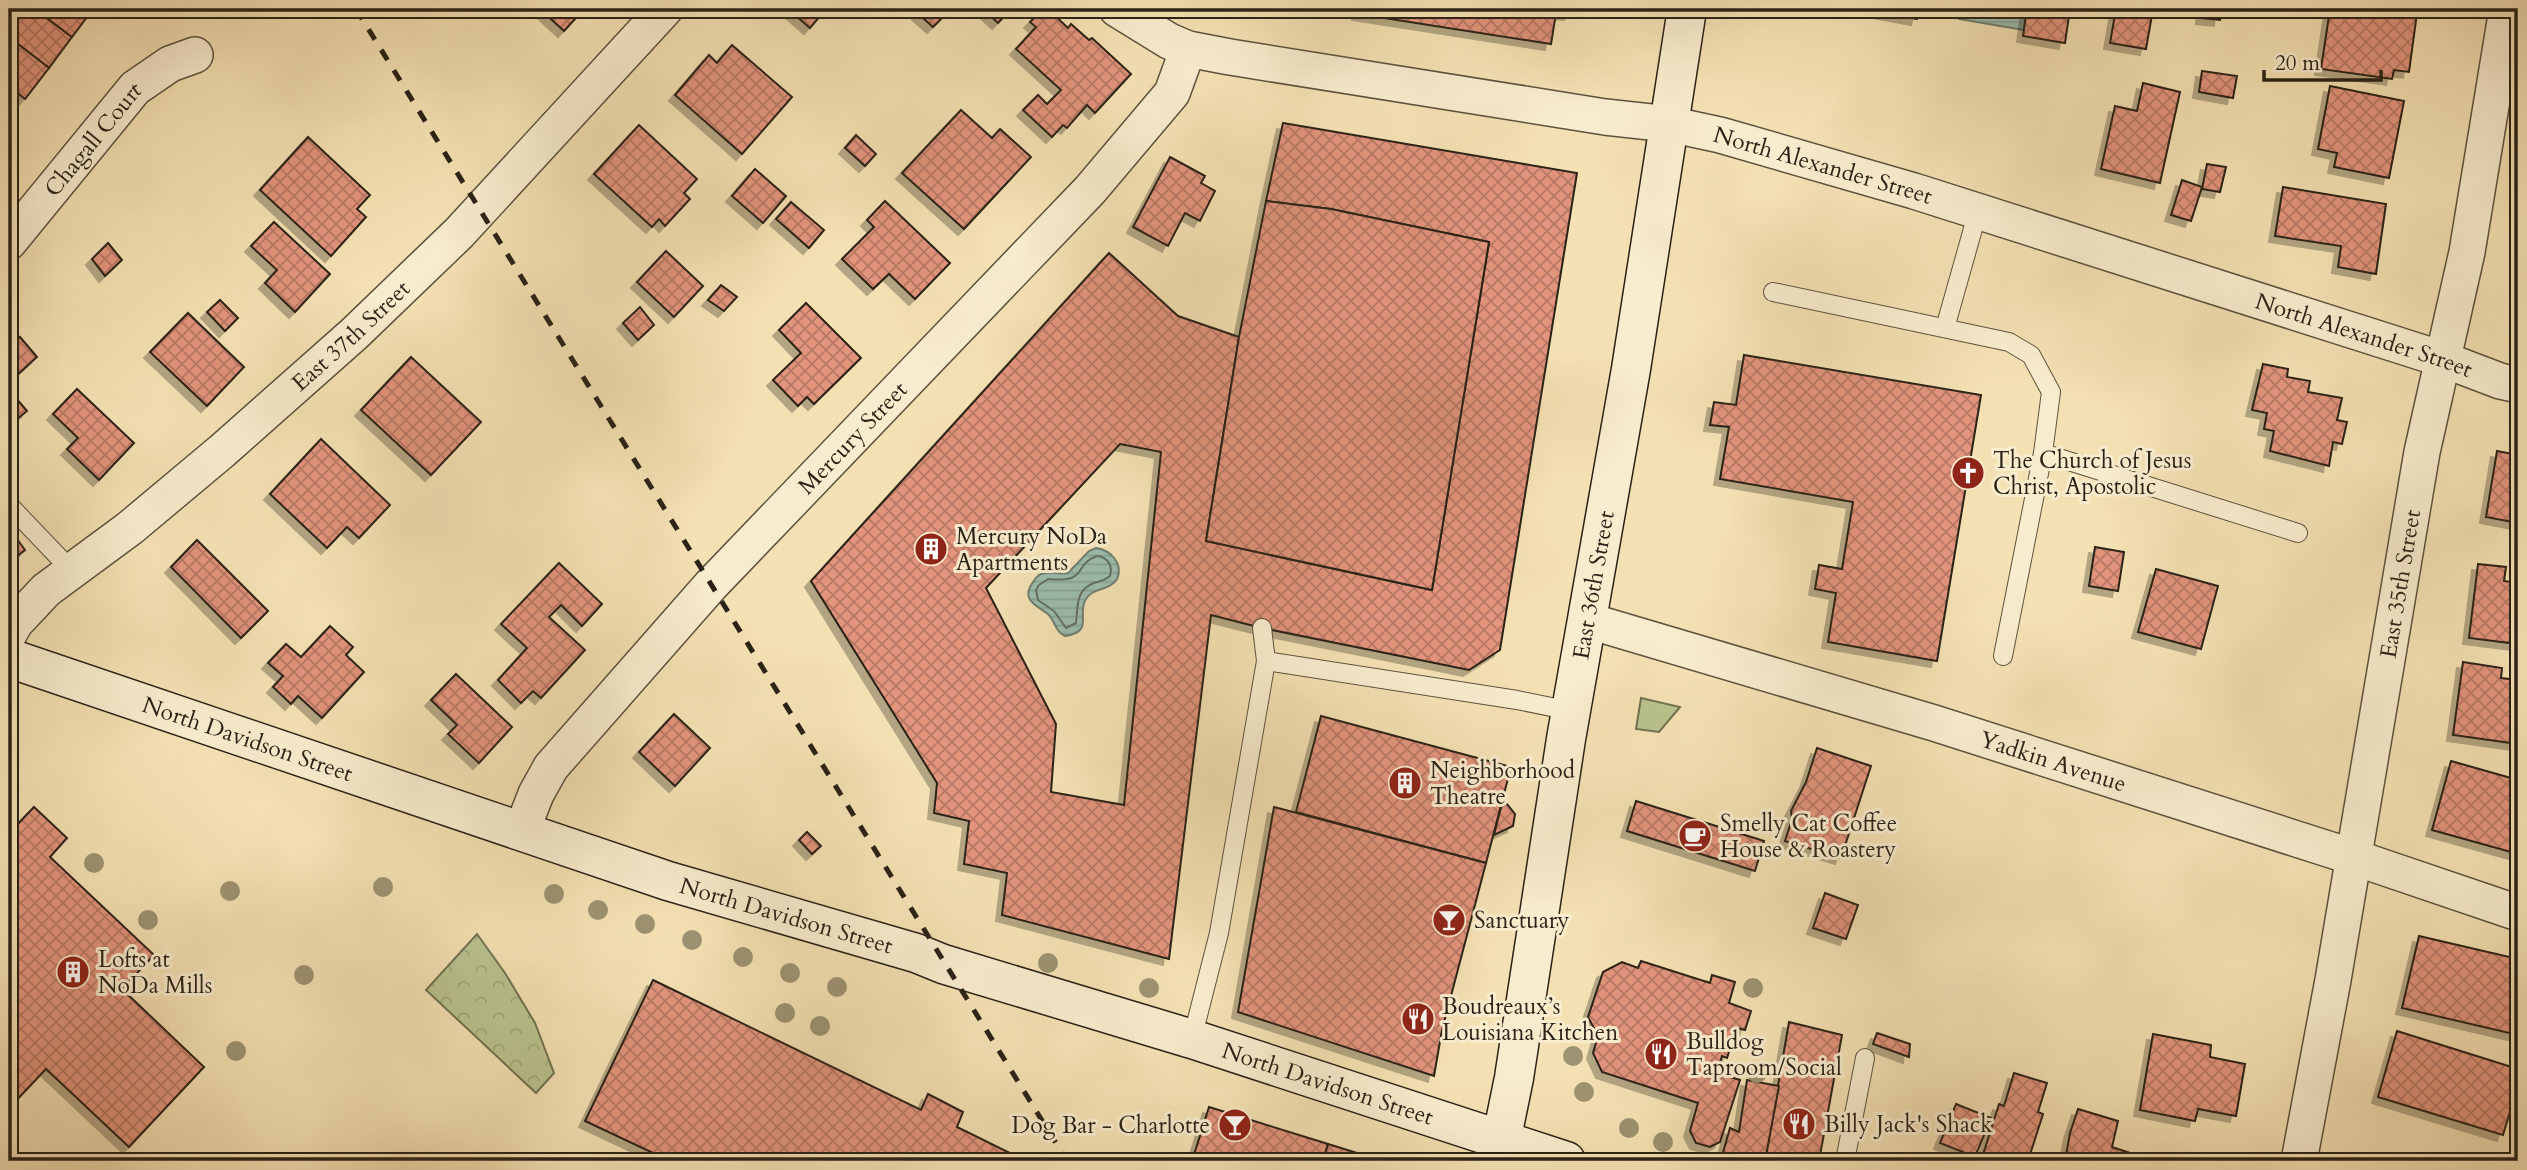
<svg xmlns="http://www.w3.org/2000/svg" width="2527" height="1170" viewBox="0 0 2527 1170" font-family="Cardo,serif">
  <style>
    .green { fill: #b9c38e; stroke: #727252; stroke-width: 2 }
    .park { fill: url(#park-crowns); stroke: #727252; stroke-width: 2 }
    .water { fill: url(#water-rules); stroke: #6e7f72; stroke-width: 2 }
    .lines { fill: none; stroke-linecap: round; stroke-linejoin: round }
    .shore { stroke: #637062; stroke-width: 2 }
    .building { fill: url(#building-cross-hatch); stroke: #2a2217; stroke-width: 2; fill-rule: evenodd; filter: url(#shadow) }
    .lane-casing { stroke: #5c523e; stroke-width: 20 }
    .street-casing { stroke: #5c523e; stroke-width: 38 }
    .secondary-casing { stroke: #2a2217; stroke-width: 41 }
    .lane { stroke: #f8ecce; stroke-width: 18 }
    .street { stroke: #f8ecce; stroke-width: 35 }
    .secondary { stroke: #f8ecce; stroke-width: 38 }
    .rail { stroke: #2a2217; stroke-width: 5; stroke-dasharray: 12 12; stroke-linecap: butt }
    .tree { fill: #9d9271 }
    .labels { text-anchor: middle; stroke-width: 6; stroke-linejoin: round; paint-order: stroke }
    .street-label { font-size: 23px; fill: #2a2217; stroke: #f8ecce }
    .poi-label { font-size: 23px; fill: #2a2217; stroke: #f8ecce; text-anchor: start }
  </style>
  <defs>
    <pattern id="park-crowns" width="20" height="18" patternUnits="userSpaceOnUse" patternTransform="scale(1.75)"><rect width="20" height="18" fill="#b9c38e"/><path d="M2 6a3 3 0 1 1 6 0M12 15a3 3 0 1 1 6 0" fill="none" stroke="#9fa77a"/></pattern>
    <pattern id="water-rules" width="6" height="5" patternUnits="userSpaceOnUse" patternTransform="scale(1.75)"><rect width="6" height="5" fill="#9cbdae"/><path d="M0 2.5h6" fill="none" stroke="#87a295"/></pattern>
    <pattern id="building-cross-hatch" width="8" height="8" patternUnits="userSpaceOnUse" patternTransform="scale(1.75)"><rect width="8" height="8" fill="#e2947c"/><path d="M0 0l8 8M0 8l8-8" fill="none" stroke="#b77865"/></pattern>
    <filter id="shadow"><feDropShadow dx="-6" dy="6" stdDeviation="0" flood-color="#0004"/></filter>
  </defs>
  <rect width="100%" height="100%" fill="#f4e1b3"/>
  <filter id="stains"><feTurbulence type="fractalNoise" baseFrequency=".00286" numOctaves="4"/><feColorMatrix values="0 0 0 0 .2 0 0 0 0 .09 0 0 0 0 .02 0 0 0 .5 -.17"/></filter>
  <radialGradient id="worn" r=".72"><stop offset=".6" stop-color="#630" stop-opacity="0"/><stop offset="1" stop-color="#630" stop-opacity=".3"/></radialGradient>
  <path class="green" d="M1641,698L1680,707L1659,732L1636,729Z"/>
  <path class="park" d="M477,934L505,973L535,1023L554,1073L536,1093L426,990Z"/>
  <g class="water">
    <path d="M1961,9H2027L2024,30L1959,19Z"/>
    <path d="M1096,548C1110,550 1124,563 1117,579C1110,591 1093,587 1086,599C1076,614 1095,632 1065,636C1055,631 1056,623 1049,615C1039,606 1019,601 1033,582C1036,577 1041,573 1046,573C1053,571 1060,575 1068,573L1089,551Z"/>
  </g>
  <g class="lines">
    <path class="shore" d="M1097,556C1108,557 1113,566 1110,576C1104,581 1101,581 1094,583C1075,590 1078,607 1076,623L1066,628L1054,611L1038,600L1036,590L1039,585L1048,579C1090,583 1072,565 1097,556Z"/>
  </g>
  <g class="building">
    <path d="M20,9H35L72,37L49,68L9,37V24Z"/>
    <path d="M35,9H93L72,37Z"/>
    <path d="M540,9H584L564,31Z"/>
    <path d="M788,9H826L810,28Z"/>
    <path d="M913,9H951L933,27Z"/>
    <path d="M983,9H1011L998,23Z"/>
    <path d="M1359,9H1571L1570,14L1556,13L1551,44L1358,14Z"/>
    <path d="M1863,9H1919L1917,19Z"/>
    <path d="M2027,9H2070L2065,43L2023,36Z"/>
    <path d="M2116,9H2153L2146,49L2110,43Z"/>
    <path d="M2203,9H2221L2220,20L2202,18Z"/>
    <path d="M2330,9H2384L2417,13L2409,72L2394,70L2392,79L2321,69Z"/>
    <path d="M1050,11L1068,28L1071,24L1089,40L1092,38L1131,74L1095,113L1087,105L1067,128L1063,125L1052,137L1023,110L1038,95L1047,104L1061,90L1016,49L1036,27L1030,22L1038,14L1043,18Z"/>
    <path d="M9,37L49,68L25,99L9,86Z"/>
    <path d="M732,45L792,97L742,154L675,95L709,55L717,63Z"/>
    <path d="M2202,71L2237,76L2233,98L2199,92Z"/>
    <path d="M2143,83L2180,92L2160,183L2101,169L2115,106L2137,111Z"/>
    <path d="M2330,86L2404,101L2389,178L2334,167L2337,153L2318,149Z"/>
    <path d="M961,110L992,138L1000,129L1031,157L964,229L902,173Z"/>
    <path d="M1283,123L1577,173L1500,650L1469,670L1262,628L1211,615L1169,959L1002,915L1007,873L964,864L969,821L934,813L937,783L811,581L1109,253L1178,316L1239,337L1206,541L1432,590L1489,242L1331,209L1266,201ZM1120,444L1161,452L1124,805L1051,792L1056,724L986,588Z"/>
    <path d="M639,125L697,179L684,193L690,199L665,226L659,219L652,227L594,174Z"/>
    <path d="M856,135L876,154L865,166L845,148Z"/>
    <path d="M308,137L370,195L357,209L366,217L331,256L260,190Z"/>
    <path d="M1170,157L1205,176L1201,183L1215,191L1200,221L1185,213L1168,246L1133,227Z"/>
    <path d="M2207,164L2226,167L2220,192L2202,189Z"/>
    <path d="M755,169L786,196L763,223L732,196Z"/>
    <path d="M2182,180L2202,187L2191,221L2171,215Z"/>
    <path d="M2283,187L2386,204L2376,274L2338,267L2341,246L2275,236Z"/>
    <path d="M885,201L950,263L915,299L889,274L873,289L842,259L874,227L867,220Z"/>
    <path d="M1266,201L1331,209L1489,242L1432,590L1206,541L1239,337Z"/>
    <path d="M791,202L824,230L809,248L776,219Z"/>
    <path d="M274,222L330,274L295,312L265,283L277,270L251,246Z"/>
    <path d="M108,243L122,260L105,276L92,259Z"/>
    <path d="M666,251L703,286L674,317L637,282Z"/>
    <path d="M721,285L737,297L724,311L708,300Z"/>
    <path d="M220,300L238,318L225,331L207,312Z"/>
    <path d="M806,303L861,358L814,404L807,397L798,406L773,380L801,353L779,330Z"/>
    <path d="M640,307L654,325L638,340L623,323Z"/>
    <path d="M188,313L244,367L207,406L150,352Z"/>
    <path d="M20,337L37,357L14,378L9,372V346Z"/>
    <path d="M1744,355L1981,395L1937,661L1828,642L1836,593L1815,589L1819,565L1842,569L1853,502L1720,479L1729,427L1710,425L1714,402L1736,405Z"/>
    <path d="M411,357L481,422L431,475L361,410Z"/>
    <path d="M2263,364L2288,369L2287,377L2310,381L2308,392L2342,398L2337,420L2347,422L2342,444L2333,442L2329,466L2270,451L2274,431L2264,429L2267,413L2252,410Z"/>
    <path d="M77,389L134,443L99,480L67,449L78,438L53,414Z"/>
    <path d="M9,390L27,411L9,426Z"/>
    <path d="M321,439L390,505L359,538L347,527L327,548L270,494Z"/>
    <path d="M2497,451L2518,455V523L2486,517Z"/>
    <path d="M9,528L25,550L9,563Z"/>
    <path d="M197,540L268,611L241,638L171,567Z"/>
    <path d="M2095,547L2124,552L2118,591L2089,586Z"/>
    <path d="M559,563L602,604L582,626L561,605L549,617L585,650L541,698L533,691L521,703L498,680L527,648L501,624Z"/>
    <path d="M2478,564L2506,567L2504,581L2518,583V644L2469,638Z"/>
    <path d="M2156,569L2218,586L2201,649L2138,632Z"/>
    <path d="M330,626L353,647L346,655L364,672L322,718L298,696L291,704L273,687L283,676L268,663L286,644L301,657Z"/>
    <path d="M2463,662L2502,668L2501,678L2518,680V744L2453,735Z"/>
    <path d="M456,674L512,727L479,763L448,734L457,725L431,700Z"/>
    <path d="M674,714L710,748L675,786L639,752Z"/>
    <path d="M1321,716L1511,767L1486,863L1296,812Z"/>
    <path d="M1817,748L1871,766L1841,858L1785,841L1792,819L1791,811L1806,782Z"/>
    <path d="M2451,761L2518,780L2514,801L2518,803V854L2432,830Z"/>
    <path d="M1503,799L1515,814L1513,826L1494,835Z"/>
    <path d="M1636,801L1764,841L1755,871L1627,831Z"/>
    <path d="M34,807L67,838L50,857L154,955L122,989L204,1067L129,1147L46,1069L11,1106L9,1104V821L15,827Z"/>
    <path d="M1274,807L1486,863L1442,1030L1434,1076L1238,1012Z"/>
    <path d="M807,832L821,846L812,854L799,840Z"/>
    <path d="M1825,893L1858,905L1846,939L1813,928Z"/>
    <path d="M2419,936L2518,959V1035L2402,1008Z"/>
    <path d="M1641,961L1710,983L1712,975L1735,982L1729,1003L1751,1011L1745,1030L1737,1028L1727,1058L1722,1056L1717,1073L1740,1080L1720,1142L1710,1147L1696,1143L1690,1131L1698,1103L1602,1072L1593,1053L1598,1036L1588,1017L1603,972L1622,962L1638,968Z"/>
    <path d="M653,980L921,1110L928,1094L963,1112L957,1127L1014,1155L1018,1161H670L585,1121Z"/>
    <path d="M1789,1022L1842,1035L1819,1161H1765Z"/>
    <path d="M2397,1031L2518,1069V1085L2503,1135L2378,1097Z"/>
    <path d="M1877,1033L1910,1044L1909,1057L1873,1044Z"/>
    <path d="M2153,1034L2211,1045L2210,1057L2245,1064L2236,1116L2198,1109L2195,1121L2140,1110Z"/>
    <path d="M2014,1073L2047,1083L2038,1112L2043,1114L2028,1161H1981L1999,1104L2004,1106Z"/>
    <path d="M1747,1080L1779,1086L1765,1161H1736L1722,1156L1730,1128L1739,1132Z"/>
    <path d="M1956,1104L1991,1118L1975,1157L1940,1143Z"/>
    <path d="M1209,1107L1328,1144L1323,1161H1192Z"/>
    <path d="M2078,1109L2118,1121L2112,1147L2145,1158L2144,1161H2065L2070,1133Z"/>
    <path d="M1328,1144L1383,1161H1323Z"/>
  </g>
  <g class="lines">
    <defs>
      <g id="lane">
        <path d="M1773,292L2009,342L2031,355L2051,392L2043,453"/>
        <path d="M1945,328L1978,211"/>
        <path d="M9,505L72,571"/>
        <path d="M2003,656L2043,453L2298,533"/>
        <path d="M1266,661L1517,700L1571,711"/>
        <path d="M1192,1039L1219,933L1266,661L1262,628"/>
        <path d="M1845,1161L1865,1058"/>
      </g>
      <g id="street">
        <path id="s1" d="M1117,9L1169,41L1188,49L1230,57L1605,117L1669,124L1720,135L1914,191L2442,359L2500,381L2518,385"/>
        <path id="s2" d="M9,242L135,88L170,64L195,55"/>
        <path id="s3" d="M1586,620L1934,723L2353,857L2518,913"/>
        <path id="s4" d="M9,634L15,623L46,590L130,528L222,451L354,334L459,233L665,9"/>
        <path id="s5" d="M522,830L536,794L551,767L711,585L1090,190L1172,93L1188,49"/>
        <path id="s6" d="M2299,1161L2333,980L2422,452L2467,252L2507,9"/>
      </g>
      <g id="secondary">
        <path id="s7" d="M9,658L668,881L916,953L943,964L1192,1039L1566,1161"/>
        <path id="s8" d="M1497,1161L1514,1078L1566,739L1631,369L1687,9"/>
      </g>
    </defs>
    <use href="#lane" class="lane-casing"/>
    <use href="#street" class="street-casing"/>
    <use href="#secondary" class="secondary-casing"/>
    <use href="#lane" class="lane"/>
    <use href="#street" class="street"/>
    <use href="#secondary" class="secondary"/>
    <path class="rail" d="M356,9L1067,1161"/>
  </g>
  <g class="tree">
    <circle cx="94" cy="863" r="10"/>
    <circle cx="383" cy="887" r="10"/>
    <circle cx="230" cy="891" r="10"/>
    <circle cx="554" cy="894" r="10"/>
    <circle cx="598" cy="910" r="10"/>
    <circle cx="148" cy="920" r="10"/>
    <circle cx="645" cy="924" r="10"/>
    <circle cx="692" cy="940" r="10"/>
    <circle cx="743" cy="957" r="10"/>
    <circle cx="1048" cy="963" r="10"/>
    <circle cx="790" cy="973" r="10"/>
    <circle cx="304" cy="975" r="10"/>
    <circle cx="837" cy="987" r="10"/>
    <circle cx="1149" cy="988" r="10"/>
    <circle cx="1753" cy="988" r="10"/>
    <circle cx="785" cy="1013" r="10"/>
    <circle cx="820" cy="1026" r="10"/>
    <circle cx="236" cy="1051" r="10"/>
    <circle cx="1573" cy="1056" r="10"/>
    <circle cx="1757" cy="1073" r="10"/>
    <circle cx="1584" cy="1092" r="10"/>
    <circle cx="1629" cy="1128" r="10"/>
    <circle cx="1663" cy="1142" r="10"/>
  </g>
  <defs>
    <symbol id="church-disc" viewBox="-11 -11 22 22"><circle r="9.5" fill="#8f2418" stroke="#f8ecce"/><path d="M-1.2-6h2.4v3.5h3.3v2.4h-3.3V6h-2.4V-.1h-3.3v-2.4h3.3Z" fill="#fff"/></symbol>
    <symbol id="building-disc" viewBox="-11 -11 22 22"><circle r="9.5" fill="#8f2418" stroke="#f8ecce"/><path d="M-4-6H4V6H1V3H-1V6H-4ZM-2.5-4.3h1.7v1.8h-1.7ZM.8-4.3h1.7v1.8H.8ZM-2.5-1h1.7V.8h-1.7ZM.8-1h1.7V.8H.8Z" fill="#fff"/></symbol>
    <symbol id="cafe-disc" viewBox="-11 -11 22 22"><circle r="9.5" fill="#8f2418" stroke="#f8ecce"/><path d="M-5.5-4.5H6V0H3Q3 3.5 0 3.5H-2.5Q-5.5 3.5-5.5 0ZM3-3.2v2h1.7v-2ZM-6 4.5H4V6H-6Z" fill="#fff"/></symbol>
    <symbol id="bar-disc" viewBox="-11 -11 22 22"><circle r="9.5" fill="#8f2418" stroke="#f8ecce"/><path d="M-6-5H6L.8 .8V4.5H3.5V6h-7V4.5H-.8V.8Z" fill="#fff"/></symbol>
    <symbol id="restaurant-disc" viewBox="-11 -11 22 22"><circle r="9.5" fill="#8f2418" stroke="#f8ecce"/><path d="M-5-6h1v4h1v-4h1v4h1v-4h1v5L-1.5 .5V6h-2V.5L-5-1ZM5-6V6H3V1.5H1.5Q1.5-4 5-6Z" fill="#fff"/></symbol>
  </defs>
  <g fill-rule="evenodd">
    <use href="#church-disc" x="1949" y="454" width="38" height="38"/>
    <use href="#building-disc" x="912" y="530" width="38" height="38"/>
    <use href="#building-disc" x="1386" y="764" width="38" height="38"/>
    <use href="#cafe-disc" x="1676" y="817" width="38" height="38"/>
    <use href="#bar-disc" x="1430" y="901" width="38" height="38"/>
    <use href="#building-disc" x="54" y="953" width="38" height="38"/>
    <use href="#restaurant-disc" x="1399" y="1000" width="38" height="38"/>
    <use href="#restaurant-disc" x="1642" y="1035" width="38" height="38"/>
    <use href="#restaurant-disc" x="1780" y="1105" width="38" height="38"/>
    <use href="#bar-disc" x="1216" y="1106" width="38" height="38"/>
  </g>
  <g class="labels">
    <g class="street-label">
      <text dy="8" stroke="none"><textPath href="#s2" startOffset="133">Chagall Court</textPath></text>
      <text dy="8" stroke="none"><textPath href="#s1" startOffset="728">North Alexander Street</textPath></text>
      <text dy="8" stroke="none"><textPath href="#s1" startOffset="1295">North Alexander Street</textPath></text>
      <text dy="8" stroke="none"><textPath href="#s4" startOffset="455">East 37th Street</textPath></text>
      <text dy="8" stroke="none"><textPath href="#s5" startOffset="516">Mercury Street</textPath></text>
      <text dy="8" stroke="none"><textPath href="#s6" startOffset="586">East 35th Street</textPath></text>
      <text dy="8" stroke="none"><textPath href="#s8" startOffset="584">East 36th Street</textPath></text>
      <text dy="8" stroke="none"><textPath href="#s7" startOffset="252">North Davidson Street</textPath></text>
      <text dy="8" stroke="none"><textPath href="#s3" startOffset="488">Yadkin Avenue</textPath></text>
      <text dy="8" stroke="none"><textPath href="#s7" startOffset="819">North Davidson Street</textPath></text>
      <text dy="8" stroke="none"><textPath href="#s7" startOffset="1386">North Davidson Street</textPath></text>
    </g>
    <g class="poi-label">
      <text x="1993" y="468">The Church of Jesus<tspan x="1993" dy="26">Christ, Apostolic</tspan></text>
      <text x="956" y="544">Mercury NoDa<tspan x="956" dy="26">Apartments</tspan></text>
      <text x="1430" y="778">Neighborhood<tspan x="1430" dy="26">Theatre</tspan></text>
      <text x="1720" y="831">Smelly Cat Coffee<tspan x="1720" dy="26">House &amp; Roastery</tspan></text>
      <text x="1474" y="928">Sanctuary</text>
      <text x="98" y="967">Lofts at<tspan x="98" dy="26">NoDa Mills</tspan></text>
      <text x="1442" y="1014">Boudreaux’s<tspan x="1442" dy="26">Louisiana Kitchen</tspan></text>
      <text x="1686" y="1049">Bulldog<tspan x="1686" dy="26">Taproom/Social</tspan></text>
      <text x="1824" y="1132">Billy Jack's Shack</text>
      <text x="1210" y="1133" text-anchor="end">Dog Bar - Charlotte</text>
    </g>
  </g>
  <rect width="2527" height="1170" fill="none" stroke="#f4e1b3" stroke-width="35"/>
  <rect x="10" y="10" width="2506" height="1149" fill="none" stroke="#2a2217" stroke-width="3.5"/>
  <rect x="18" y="18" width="2492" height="1135" fill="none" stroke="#2a2217" stroke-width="2"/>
  <path d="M2264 70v10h117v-10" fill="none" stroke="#2a2217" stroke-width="3.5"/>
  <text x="2275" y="70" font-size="21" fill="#2a2217" stroke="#f8ecce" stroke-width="5" paint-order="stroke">20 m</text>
  <rect width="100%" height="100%" filter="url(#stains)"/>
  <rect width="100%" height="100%" fill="url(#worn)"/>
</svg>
